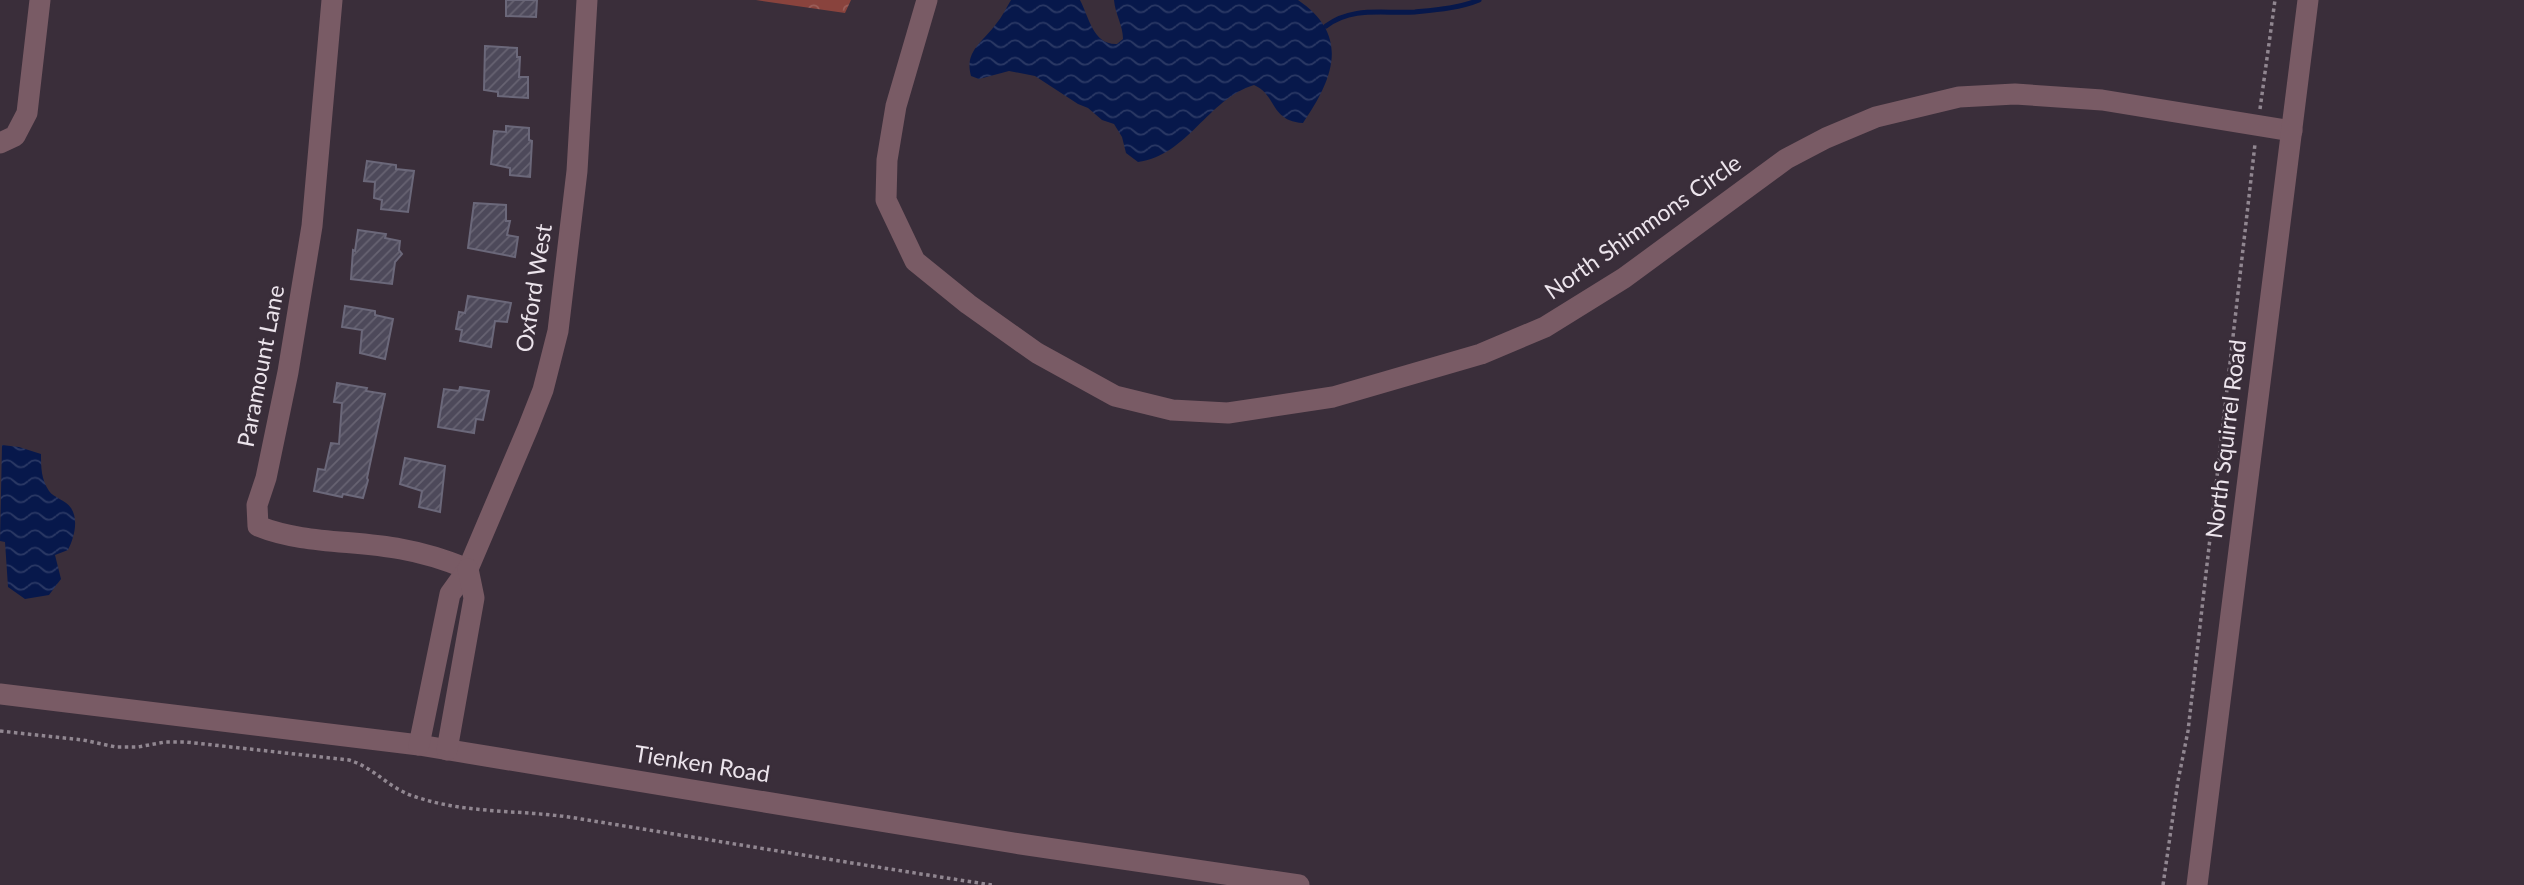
<svg xmlns="http://www.w3.org/2000/svg" width="2524" height="885" viewBox="0 0 2524 885" font-family="Lato,sans-serif">
  <style>
    .forest { fill: url(#forest-crowns) }
    .water { fill: url(#water-waves) }
    .lines { fill: none; stroke-linecap: round; stroke-linejoin: round }
    .stream { stroke: #07184b; stroke-width: 5 }
    .building { fill: url(#building-hatch); stroke: #6b687a; stroke-width: 2 }
    .path { stroke: #918791; stroke-width: 3.5; stroke-dasharray: 3.5 3.5; stroke-linecap: butt }
    .minor { stroke: #795b65; stroke-width: 21 }
    .labels { text-anchor: middle; stroke-width: 5; stroke-linejoin: round; paint-order: stroke }
    .street-label { font-size: 23px; fill: #ece4ec; stroke: #3a2e3a }
  </style>
  <defs>
    <pattern id="forest-crowns" width="20" height="18" patternUnits="userSpaceOnUse" patternTransform="scale(1.75)"><rect width="20" height="18" fill="#89433d"/><path d="M2 6a3 3 0 1 1 6 0M12 15a3 3 0 1 1 6 0" fill="none" stroke="#9a5e59"/></pattern>
    <pattern id="water-waves" width="16" height="10" patternUnits="userSpaceOnUse" patternTransform="scale(1.75)"><rect width="16" height="10" fill="#07184b"/><path d="M0 5q4-4 8 0t8 0" fill="none" stroke="#2b3965"/></pattern>
    <pattern id="building-hatch" width="6" height="6" patternUnits="userSpaceOnUse" patternTransform="scale(1.75)"><rect width="6" height="6" fill="#4d495a"/><path d="M-1 1l2-2M0 6l6-6M5 7l2-2" fill="none" stroke="#676372"/></pattern>
  </defs>
  <rect width="100%" height="100%" fill="#3a2e3a"/>
  <path class="forest" d="M756,0H851L845,13Z"/>
  <g class="water">
    <path d="M1011,0H1080C1089,17 1093,45 1117,44L1123,39C1123,25 1115,14 1114,0H1298C1351,36 1333,79 1303,123C1270,121 1277,95 1254,85C1208,99 1187,156 1138,162L1126,153L1122,137L1114,124L1102,120L1088,108L1078,104L1035,76L1009,71L979,79L971,76C964,51 983,42 996,24C1002,17 1006,8 1011,0Z"/>
    <path d="M2,445L19,447L41,454C41,467 41,479 49,491C54,498 66,500 71,508C79,520 74,538 68,550L55,555L61,579L49,595L25,599L8,587L5,542L0,541Z"/>
  </g>
  <g class="lines">
    <path class="stream" d="M1326,26C1353,6 1383,14 1415,12C1435,10 1460,8 1479,0"/>
  </g>
  <g class="building">
    <path d="M506,0H537L536,17L506,16Z"/>
    <path d="M485,46L517,48V57H520L519,77H528V98L498,96V92L484,90Z"/>
    <path d="M506,126L529,128V140L532,141L530,177L510,175V168L491,164L494,131L506,132Z"/>
    <path d="M367,161L396,165V169L414,171L408,212L381,209L382,200L374,198L375,182L364,181Z"/>
    <path d="M474,203L506,205V221H510L507,235L518,237L515,257L468,248Z"/>
    <path d="M358,230L386,234L385,238L400,241L399,250L402,254L395,262L392,284L351,279L353,250L355,251Z"/>
    <path d="M468,296L511,303L507,322L495,321L491,347L460,341L462,330L456,329L459,312L465,313Z"/>
    <path d="M345,306L375,311V315L393,319L385,359L360,353L362,330L342,327Z"/>
    <path d="M337,383L367,388L366,391L385,394L367,478L368,480L363,498L343,494L342,497L314,491L318,469L325,470L331,443L339,444L342,403L334,402Z"/>
    <path d="M460,387L489,391L483,420L476,419L474,433L438,427L444,389L459,391Z"/>
    <path d="M405,458L445,466L440,512L419,507L422,491L400,484Z"/>
  </g>
  <g class="lines">
    <g class="path">
      <path d="M2260,109L2275,0"/>
      <path d="M0,731L83,740L116,747H138L165,742H186L349,760C375,768 387,787 413,796C467,815 525,809 581,819C718,841 855,864 992,885"/>
      <path d="M2163,885L2178,781L2188,731L2255,144"/>
    </g>
    <g class="minor">
      <path d="M332,0L312,226L288,372L266,478L257,505L258,526C302,544 354,540 401,549C424,553 446,560 468,569"/>
      <path d="M927,0L896,106L887,160L886,200L915,261L968,304L1037,353L1115,396L1172,410L1228,413L1333,397L1481,354L1545,327L1624,278L1786,159L1826,138L1876,117L1959,97L2015,94L2102,100L2292,131"/>
      <path d="M0,143L15,136L27,113L40,0"/>
      <path d="M0,694L419,745L1014,843L1299,885"/>
      <path d="M419,745L450,594L468,569L528,428L543,390L558,331L577,171L587,0"/>
      <path d="M447,750L474,598L468,569"/>
      <path d="M2197,885L2308,0"/>
    </g>
  </g>
  <g class="labels">
    <g class="street-label">
      <text transform="translate(1643 227) rotate(-35)" y="8">North Shimmons Circle</text>
      <text transform="translate(534 288) rotate(-81)" y="8">Oxford West</text>
      <text transform="translate(261 366) rotate(-79)" y="8">Paramount Lane</text>
      <text transform="translate(2226 439) rotate(-83)" y="8">North Squirrel Road</text>
      <text transform="translate(702 764) rotate(9)" y="8">Tienken Road</text>
    </g>
  </g>
</svg>
